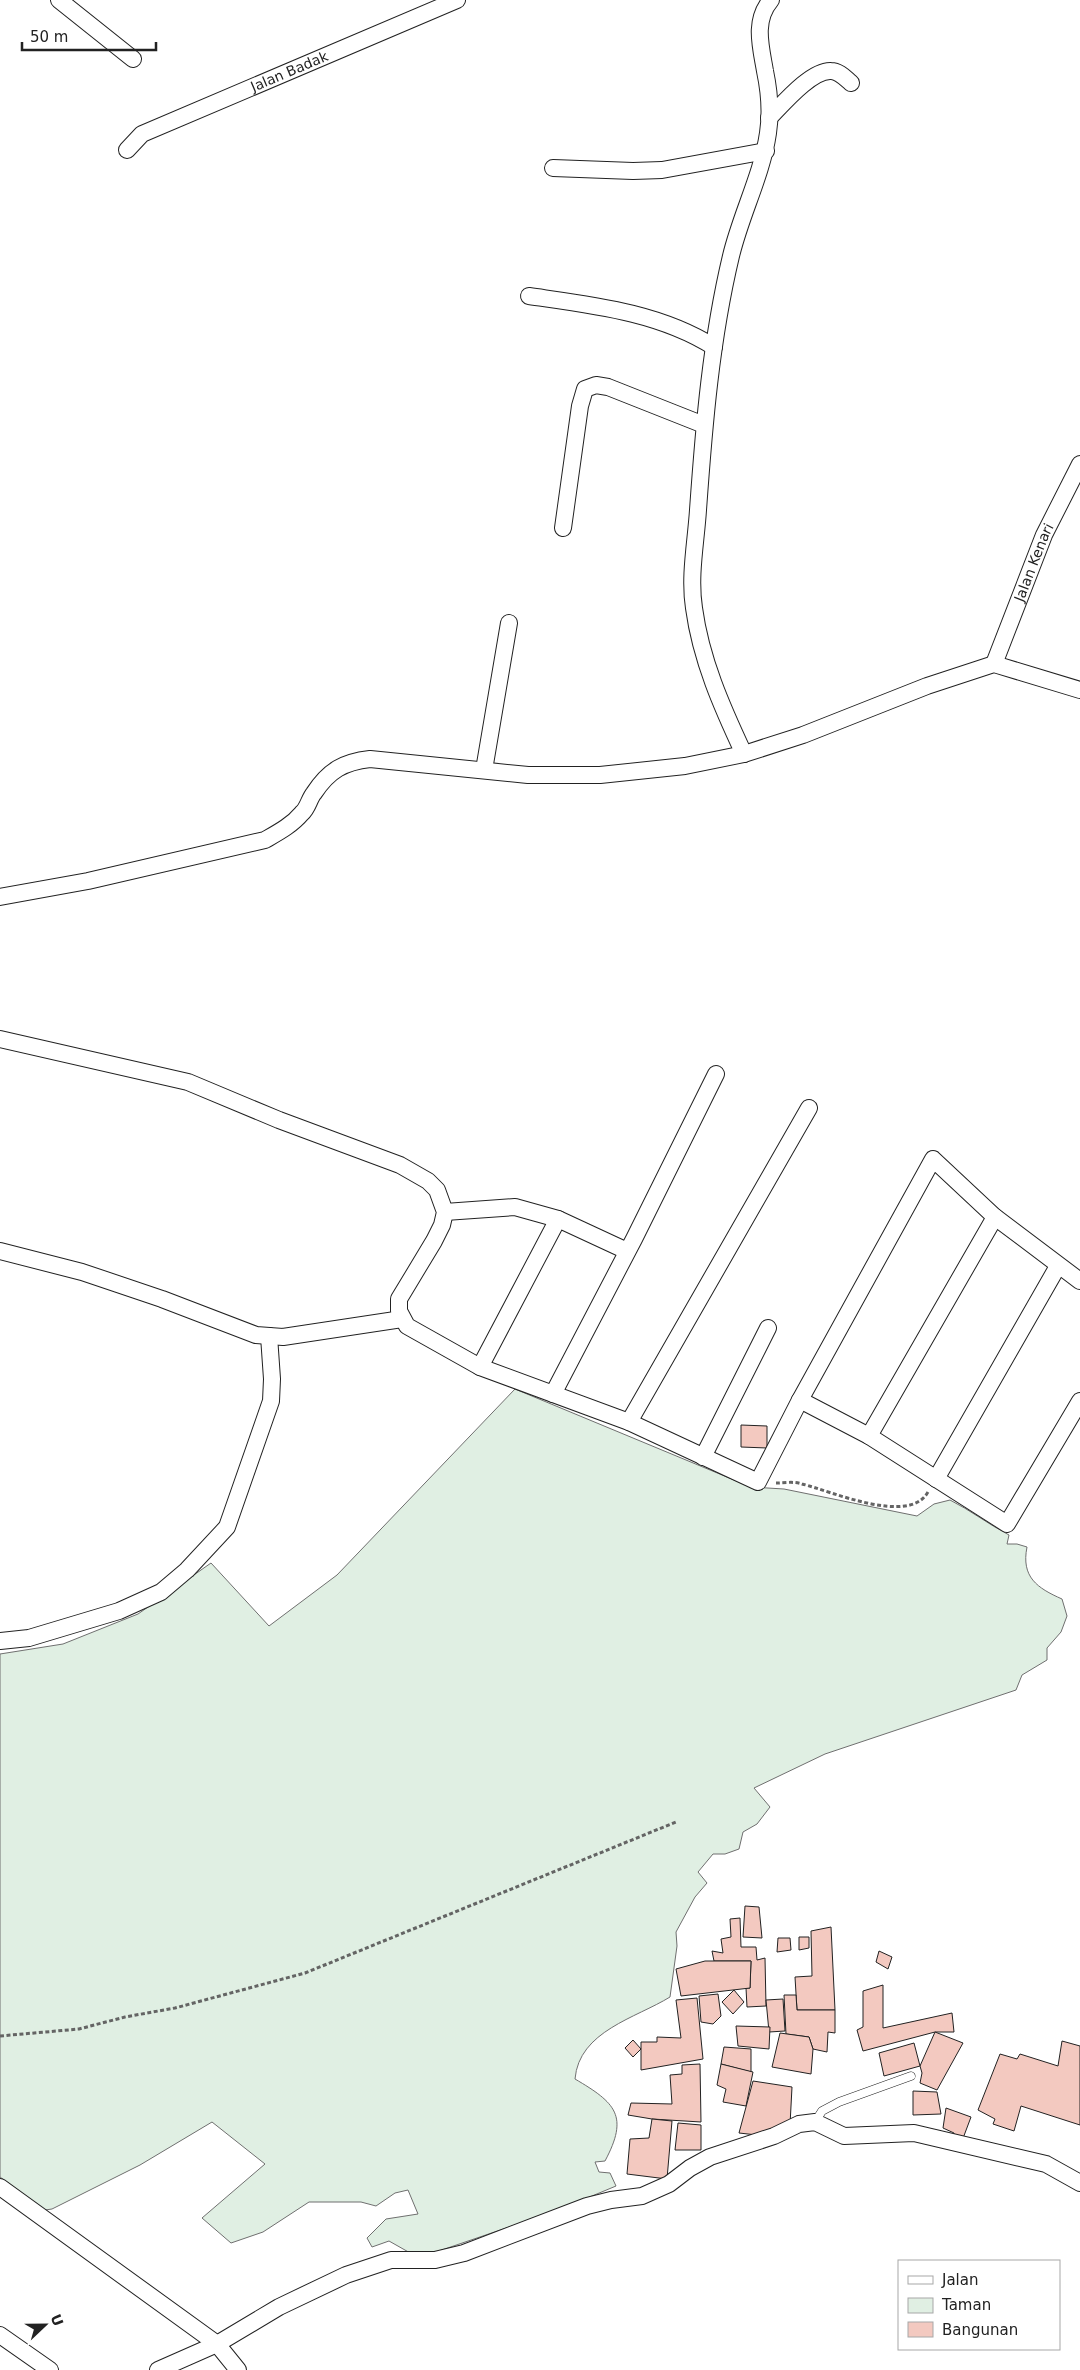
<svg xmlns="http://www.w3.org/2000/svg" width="1080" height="2370" viewBox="0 0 1080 2370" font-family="'DejaVu Sans',sans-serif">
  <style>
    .green { fill: #e0efe3; stroke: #6f6f6f }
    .building { fill: #f3c9c0; stroke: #222 }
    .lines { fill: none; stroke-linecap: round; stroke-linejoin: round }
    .lane-casing { stroke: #222; stroke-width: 9 }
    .street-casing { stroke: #222; stroke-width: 18 }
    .path { stroke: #646464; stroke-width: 3; stroke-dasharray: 4 2.5; stroke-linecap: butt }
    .lane { stroke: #fff; stroke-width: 8 }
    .street { stroke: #fff; stroke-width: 16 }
    .labels { text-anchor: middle; stroke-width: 4; stroke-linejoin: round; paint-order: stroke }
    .street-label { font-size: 14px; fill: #222; stroke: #fff }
  </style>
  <rect width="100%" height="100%" fill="#fff"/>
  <path class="green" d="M515,1389L751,1487L784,1489L917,1516L934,1504L950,1500C970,1510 988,1524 1009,1535L1007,1544H1017L1027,1547C1021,1577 1037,1588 1062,1599L1067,1616L1061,1632L1047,1648V1660L1022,1675L1016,1690L825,1754L754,1788L770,1807L757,1824L743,1832L739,1849L725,1854H713L698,1872L707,1883L695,1897L676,1932L677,1946L670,1997C636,2018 579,2031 575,2079C616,2103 629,2116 605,2161L595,2162L599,2172L610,2173L616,2186L556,2211L433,2253L412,2254L389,2241L372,2247L367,2238L386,2219L418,2214L408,2190L395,2193L376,2206L361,2202H309L263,2232L231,2243L202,2218L265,2164L212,2122L140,2165L52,2209L45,2210L0,2177V1654L63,1644L138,1614L211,1563L269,1626L337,1575Z"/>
  <g class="building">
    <path d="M741,1425L767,1426V1448L741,1447Z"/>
    <path d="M745,1906L759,1907L762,1938L743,1937Z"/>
    <path d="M740,1918L741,1947H756L757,1960L765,1958L766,2006L747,2007L746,1988H750L751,1961H714L712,1951L723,1953L721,1939L731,1937L730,1919Z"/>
    <path d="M831,1927L835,2010H797L795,1977L812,1976L811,1931Z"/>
    <path d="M799,1937H809V1948L799,1950Z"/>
    <path d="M778,1938H790L791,1950L777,1952Z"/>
    <path d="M879,1951L892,1957L888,1969L876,1962Z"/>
    <path d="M705,1961H751L750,1988L681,1996L676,1969Z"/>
    <path d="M883,1985V2028L952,2013L954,2032H935L863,2051L857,2030L863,2027V1991Z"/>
    <path d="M734,1990L744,2002L733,2014L722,2002Z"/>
    <path d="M718,1994L721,2016L713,2024L701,2022L699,1996Z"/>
    <path d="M784,1995H796L797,2010H835V2033L828,2032L827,2052L813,2049L809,2037L786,2034Z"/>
    <path d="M697,1998L703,2059L641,2070V2042H657V2037L681,2038L676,2000Z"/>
    <path d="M783,1999L785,2031L769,2032L766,2000Z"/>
    <path d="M736,2026L770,2027L769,2049L738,2046Z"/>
    <path d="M935,2032L963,2043L937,2090L920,2083L922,2073L920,2066Z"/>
    <path d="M780,2033L809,2037L813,2049L811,2074L772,2067Z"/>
    <path d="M633,2040L641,2049L633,2057L625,2048Z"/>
    <path d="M1062,2041L1080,2046V2125L1021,2106L1014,2131L993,2124L995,2119L978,2110L1000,2054L1017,2059L1020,2054L1058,2066Z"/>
    <path d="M914,2043L920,2066L884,2076L879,2053Z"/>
    <path d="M724,2047L751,2049V2072L721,2064Z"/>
    <path d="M700,2064L701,2122L652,2119L628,2115L631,2103L672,2104L670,2075L682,2074V2065Z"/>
    <path d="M721,2064L753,2072L746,2106L723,2102L726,2089L717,2085Z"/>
    <path d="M753,2081L792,2087L790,2125L766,2136L739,2133Z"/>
    <path d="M913,2091L937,2092L941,2114L913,2115Z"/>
    <path d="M946,2108L971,2117L962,2141L954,2138V2133L943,2128Z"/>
    <path d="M652,2119L672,2121L667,2179L627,2174L630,2139L649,2138Z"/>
    <path d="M678,2123L701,2125V2150H675Z"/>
  </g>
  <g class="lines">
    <defs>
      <path id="lane" d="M815,2122L822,2111L839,2102L911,2076"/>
      <g id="street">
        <path d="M59,0L133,59"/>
        <path d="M769,118C782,105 811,70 831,71C839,71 845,78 851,83"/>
        <path id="s1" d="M127,150L142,134L457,0"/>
        <path d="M553,168L633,171L662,170L766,151"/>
        <path d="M529,296C591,305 659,312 714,347"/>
        <path d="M563,528L580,406L585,389L596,385L608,387L704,425"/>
        <path id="s2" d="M994,664L1044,535L1080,464"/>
        <path d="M744,754C722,707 701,660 694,608C689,576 696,542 698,510C704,425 711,340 731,256C741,214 762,175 768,133C771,113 769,90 765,71C761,47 753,21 771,0"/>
        <path d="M484,770L509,623"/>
        <path d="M0,897L88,881L265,840C279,832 292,825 302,813C308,808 309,799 314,793C329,770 344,762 370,759L528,775H600L685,766L744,754L803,735L927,686L994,664L1080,690"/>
        <path d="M0,1039L188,1082L279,1120L400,1165L428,1181L437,1190L445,1212L442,1225L434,1241L399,1299V1311L407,1326L480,1367L629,1422L758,1482L800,1400L933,1159L995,1217L1080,1281"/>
        <path d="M445,1212L515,1207L558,1219"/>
        <path d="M0,1251L82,1272L162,1299L256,1335L283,1337L402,1319"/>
        <path d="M480,1367L558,1219L627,1251"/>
        <path d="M553,1394L634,1239L716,1074"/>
        <path d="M800,1400L869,1436L1007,1524L1080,1401"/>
        <path d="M629,1422L809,1108"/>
        <path d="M869,1436L995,1217"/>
        <path d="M703,1457L768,1328"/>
        <path d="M936,1479L1058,1266"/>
        <path d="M0,1641L29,1638L119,1611L161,1592L187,1570L227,1527L271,1401L272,1379L269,1336"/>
        <path d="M0,2187L217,2344L238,2370"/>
        <path d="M0,2335L50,2370"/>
        <path d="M158,2370L217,2344L279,2307L346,2275L391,2260H435L464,2253L587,2206L611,2200L642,2196L669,2184L690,2168L710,2157L774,2136L799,2124L815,2122L844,2136L914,2133L1046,2164L1080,2183"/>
      </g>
    </defs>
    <use href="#lane" class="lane-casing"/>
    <use href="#street" class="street-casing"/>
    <g class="path">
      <path d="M776,1483C784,1483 794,1481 802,1484C831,1491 909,1526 928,1492"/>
      <path d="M0,2036L79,2029L125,2017L175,2008L305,1973L676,1822"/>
    </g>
    <use href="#lane" class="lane"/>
    <use href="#street" class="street"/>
  </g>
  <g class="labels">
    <g class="street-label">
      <text dy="5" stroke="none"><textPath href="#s1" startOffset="182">Jalan Badak</textPath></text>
      <text dy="5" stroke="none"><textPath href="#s2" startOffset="109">Jalan Kenari</textPath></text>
    </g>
  </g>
  <rect x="898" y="2260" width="162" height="90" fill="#ffffff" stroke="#a7a7a7"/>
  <rect x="908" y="2276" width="25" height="8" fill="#ffffff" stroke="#a7a7a7"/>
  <text x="942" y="2285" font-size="15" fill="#222222">Jalan</text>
  <rect x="908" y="2298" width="25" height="15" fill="#e0efe3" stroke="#a7a7a7"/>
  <text x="942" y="2310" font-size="15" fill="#222222">Taman</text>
  <rect x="908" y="2322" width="25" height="15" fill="#f3c9c0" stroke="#a7a7a7"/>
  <text x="942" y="2335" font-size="15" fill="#222222">Bangunan</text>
  <g transform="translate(45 2325) rotate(68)" stroke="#ffffff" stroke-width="4" paint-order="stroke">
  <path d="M0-4L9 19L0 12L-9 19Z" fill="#222222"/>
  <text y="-8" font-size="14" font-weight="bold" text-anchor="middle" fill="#222222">U</text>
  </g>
  <path d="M22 42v8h134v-8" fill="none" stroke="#222222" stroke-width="2.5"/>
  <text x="30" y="42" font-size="15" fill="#222222" stroke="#ffffff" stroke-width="4" paint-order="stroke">50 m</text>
</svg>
